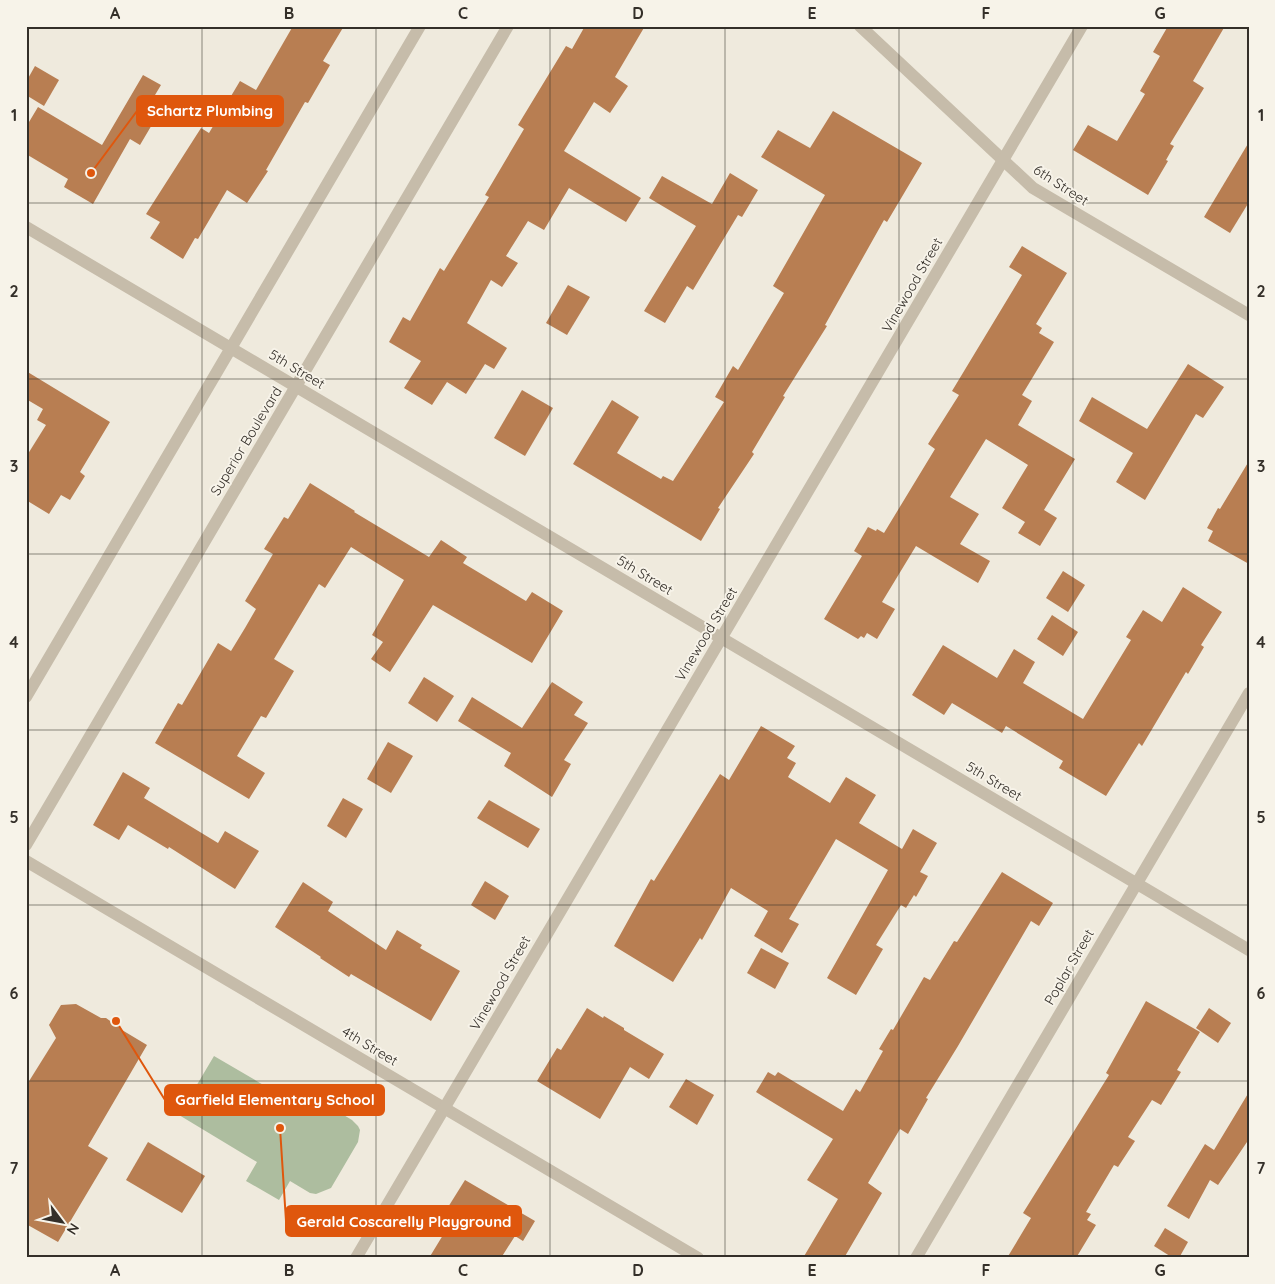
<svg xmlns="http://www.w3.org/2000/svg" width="1275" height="1284" viewBox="0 0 1275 1284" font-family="Quicksand,sans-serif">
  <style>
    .park { fill: #adbd9f }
    .building { fill: #b87e52 }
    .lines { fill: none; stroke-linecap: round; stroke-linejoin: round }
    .street { stroke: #c6bcaa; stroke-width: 12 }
    .grid { fill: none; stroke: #342f29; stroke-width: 1; stroke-opacity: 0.55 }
    .labels { text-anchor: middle; stroke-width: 4; stroke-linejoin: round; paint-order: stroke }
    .street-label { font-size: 14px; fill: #342f29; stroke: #f7f3e9 }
    .leader { fill: none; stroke: #df570d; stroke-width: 2 }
    .callout-dot { fill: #df570d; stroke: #f7f3e9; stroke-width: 2 }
    .callout { fill: #df570d; stroke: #df570d; stroke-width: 2 }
    .callout-label { font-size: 15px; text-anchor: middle; font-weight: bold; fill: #fff }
    .neatline { fill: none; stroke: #342f29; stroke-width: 2 }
    .grid-label { font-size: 16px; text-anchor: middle; font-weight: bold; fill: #342f29 }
  </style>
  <rect width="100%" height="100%" fill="#efeadd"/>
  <path class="park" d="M214,1056L313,1114L317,1108L327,1105L352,1120L358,1126L360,1130L358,1142L331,1188L316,1194L310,1193L290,1181L279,1200L246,1181L257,1162L179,1115Z"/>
  <g class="building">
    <path d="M293,26H344L323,61L330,65L308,103L305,102L266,170L268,171L247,203L227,190L198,239L195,238L183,259L150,238L160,222L146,214L201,128L209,133L240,81L256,90Z"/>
    <path d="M585,26H645L615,77L628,86L610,113L594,102L564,151L641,198L626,222L569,188L544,230L528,221L506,256L518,263L502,287L491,280L467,323L507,348L494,369L485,364L466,394L447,382L432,405L404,388L421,361L389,342L403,317L410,321L440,268L444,271L489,197L485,195L524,129L518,125L566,46L572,49Z"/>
    <path d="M1168,26H1225L1193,81L1204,88L1170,144L1174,146L1166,160L1168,161L1148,195L1073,150L1088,125L1117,141L1145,94L1140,91L1160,56L1153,52Z"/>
    <path d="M35,66L59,80L44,106L26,95V82Z"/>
    <path d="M143,75L161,85L152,100L163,106L140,145L130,139L93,204L64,187L68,179L26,154V127L38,107L102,145Z"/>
    <path d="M833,111L922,163L887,222L884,220L825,325L827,326L783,396L785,397L752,452L754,454L718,508L720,509L701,541L573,464L612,400L639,417L617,453L661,479L663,476L673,481L724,402L715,397L733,366L738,370L784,293L773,286L825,195L761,157L778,130L810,148Z"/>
    <path d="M1249,142V202L1230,233L1204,217Z"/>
    <path d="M730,173L758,190L742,217L738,215L693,290L687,286L665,323L644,311L696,226L649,198L662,176L712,204Z"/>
    <path d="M1022,246L1067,273L1036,324L1042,328L1039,333L1054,342L1022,395L1032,401L1018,425L1075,459L1044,510L1057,518L1040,546L1018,533L1025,522L1002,508L1028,465L986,439L950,497L979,514L960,544L990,561L978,583L916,546L882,602L895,609L877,639L867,633L864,638L861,636L858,639L824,619L862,556L854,551L868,527L876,531L877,529L884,533L935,449L928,444L959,395L952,391L1022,275L1009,267Z"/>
    <path d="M568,285L590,297L567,335L546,323Z"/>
    <path d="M1188,364L1224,387L1203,418L1196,414L1145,500L1116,482L1133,453L1079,421L1092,397L1147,429Z"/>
    <path d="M26,371L110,422L80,472L85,476L70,500L61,495L49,514L26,500V457L46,425L37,420L43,409L26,399Z"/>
    <path d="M522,390L553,408L525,456L494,438Z"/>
    <path d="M1249,461V564L1208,541L1213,531L1207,528L1218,508L1220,509Z"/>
    <path d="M310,483L355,511L354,512L429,557L441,540L467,557L463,563L526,601L532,592L563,611L532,663L433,605L390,672L371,659L383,642L372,635L404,580L351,547L325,588L319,584L274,659L294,671L266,718L261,716L237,756L265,773L249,799L155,743L178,703L182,705L218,643L231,651L245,628L256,609L245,601L273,554L264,549L284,517L288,519Z"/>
    <path d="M1063,571L1085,585L1068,612L1046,598Z"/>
    <path d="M1183,587L1222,612L1201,645L1204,647L1188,674L1186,672L1142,746L1139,743L1106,796L1059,768L1063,761L1006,726L1002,733L952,703L944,715L912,695L943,645L997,678L1014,649L1035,662L1023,683L1083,719L1131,640L1126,637L1143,610L1162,622Z"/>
    <path d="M1052,615L1078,632L1063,656L1037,639Z"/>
    <path d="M424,677L454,696L437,722L408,703Z"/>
    <path d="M552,682L583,702L574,715L588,723L564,760L571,764L552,797L504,766L511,753L458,721L472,697L522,728Z"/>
    <path d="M761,726L795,746L787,758L796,763L788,777L830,803L846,777L876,795L859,823L902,849L913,829L937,843L920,872L928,876L916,897L914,895L906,908L901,905L876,945L883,949L856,995L827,978L888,870L836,839L789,919L799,924L782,953L754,936L768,911L731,888L702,940L700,938L673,982L614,946L651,879L654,881L720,774L729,780Z"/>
    <path d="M388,742L413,756L391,793L367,779Z"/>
    <path d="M123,772L150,788L144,798L218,843L225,831L259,851L235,889L169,847L168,849L128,825L119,840L93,825Z"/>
    <path d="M343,798L363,809L346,838L327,826Z"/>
    <path d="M489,800L540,829L528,848L477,818Z"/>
    <path d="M1002,872L1053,903L1039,926L1031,921L958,1046L926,1098L928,1099L908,1134L900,1129L868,1183L882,1193L844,1258H803L838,1199L807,1180L833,1139L756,1092L768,1072L775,1076L778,1072L843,1111L856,1089L860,1092L883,1051L879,1049L891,1029L893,1030L924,977L930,980L954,941L957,942Z"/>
    <path d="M485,881L509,896L495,920L471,905Z"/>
    <path d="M303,882L333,902L328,911L386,950L397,930L422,945L420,948L460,971L431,1021L351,974L349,977L320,958L321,957L275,927Z"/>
    <path d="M761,948L789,963L775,989L747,973Z"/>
    <path d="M1146,1001L1200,1032L1177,1070L1181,1072L1161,1105L1152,1100L1128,1137L1135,1141L1118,1167L1114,1165L1086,1212L1091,1214L1087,1220L1096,1225L1076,1258H1007L1031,1218L1023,1213L1109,1075L1106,1073Z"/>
    <path d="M76,1004L101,1018H106L113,1023L120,1027L122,1030L147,1045L88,1146L108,1158L58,1242L26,1224V1086L56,1038L49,1025L61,1005Z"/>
    <path d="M587,1008L603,1018L604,1016L624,1028V1030L664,1054L649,1079L630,1067L600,1119L537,1081L557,1048L561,1050Z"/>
    <path d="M1209,1008L1231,1023L1218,1043L1196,1028Z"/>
    <path d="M686,1079L714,1095L697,1125L669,1107Z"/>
    <path d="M1249,1092V1139L1218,1185L1210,1180L1189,1219L1167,1206L1205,1144L1214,1150Z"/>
    <path d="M148,1142L205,1176L182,1213L126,1180Z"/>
    <path d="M465,1180L535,1221L523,1241L515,1236L501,1258H429L454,1217L445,1212Z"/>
    <path d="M1165,1228L1188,1242L1179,1258H1173L1154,1246Z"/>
  </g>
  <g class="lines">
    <g class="street">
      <path d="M860,26L1033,188L1249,315"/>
      <path d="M26,227L1249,950"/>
      <path d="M26,697L420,26"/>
      <path d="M26,845L508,26"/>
      <path d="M26,861L698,1258"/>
      <path d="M356,1258L1082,26"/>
      <path d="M916,1258L1249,693"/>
    </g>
  </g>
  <path class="grid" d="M202,26V1258M376,26V1258M550,26V1258M725,26V1258M899,26V1258M1073,26V1258M26,203H1249M26,379H1249M26,554H1249M26,730H1249M26,905H1249M26,1081H1249"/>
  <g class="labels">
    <g class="street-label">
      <text transform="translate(1061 185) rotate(33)" y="5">6th Street</text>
      <text transform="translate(912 285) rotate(-60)" y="5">Vinewood Street</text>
      <text transform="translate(297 369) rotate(31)" y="5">5th Street</text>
      <text transform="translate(246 441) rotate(-59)" y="5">Superior Boulevard</text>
      <text transform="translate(645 575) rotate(31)" y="5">5th Street</text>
      <text transform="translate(706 634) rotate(-59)" y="5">Vinewood Street</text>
      <text transform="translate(994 781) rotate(31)" y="5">5th Street</text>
      <text transform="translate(1069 967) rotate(-60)" y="5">Poplar Street</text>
      <text transform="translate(500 983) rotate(-60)" y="5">Vinewood Street</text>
      <text transform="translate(370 1046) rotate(31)" y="5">4th Street</text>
    </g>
  </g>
  <path class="leader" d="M91 173L137 111M116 1021L165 1100M280 1128L286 1221"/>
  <g class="callout-dot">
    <circle cx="91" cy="173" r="5"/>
    <circle cx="116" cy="1021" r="5"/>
    <circle cx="280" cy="1128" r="5"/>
  </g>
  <g class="callout">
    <rect x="137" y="96" width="146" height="30" rx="5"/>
    <rect x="165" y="1085" width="219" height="30" rx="5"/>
    <rect x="286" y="1206" width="235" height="30" rx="5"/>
  </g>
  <g class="callout-label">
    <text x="210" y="116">Schartz Plumbing</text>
    <text x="275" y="1105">Garfield Elementary School</text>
    <text x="404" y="1227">Gerald Coscarelly Playground</text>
  </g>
  <rect width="1275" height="1284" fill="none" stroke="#f7f3e9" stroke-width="55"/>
  <g transform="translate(62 1222) rotate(122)" stroke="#f7f3e9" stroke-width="4" paint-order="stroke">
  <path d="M0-4L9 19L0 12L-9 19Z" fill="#342f29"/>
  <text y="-8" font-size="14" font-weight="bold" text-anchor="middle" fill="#342f29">N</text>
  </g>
  <rect x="28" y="28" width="1220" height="1228" class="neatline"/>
  <g class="grid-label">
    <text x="115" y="19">A</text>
    <text x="289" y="19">B</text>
    <text x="463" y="19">C</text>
    <text x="638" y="19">D</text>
    <text x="812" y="19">E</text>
    <text x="986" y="19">F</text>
    <text x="1160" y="19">G</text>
    <text x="14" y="121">1</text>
    <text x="1261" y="121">1</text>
    <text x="14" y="297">2</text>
    <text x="1261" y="297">2</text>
    <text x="14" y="472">3</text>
    <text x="1261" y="472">3</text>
    <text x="14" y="648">4</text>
    <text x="1261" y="648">4</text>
    <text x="14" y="823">5</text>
    <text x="1261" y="823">5</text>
    <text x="14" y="999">6</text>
    <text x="1261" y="999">6</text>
    <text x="14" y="1174">7</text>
    <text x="1261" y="1174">7</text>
    <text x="115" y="1276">A</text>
    <text x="289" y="1276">B</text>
    <text x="463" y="1276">C</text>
    <text x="638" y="1276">D</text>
    <text x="812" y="1276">E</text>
    <text x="986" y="1276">F</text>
    <text x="1160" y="1276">G</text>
  </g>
</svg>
